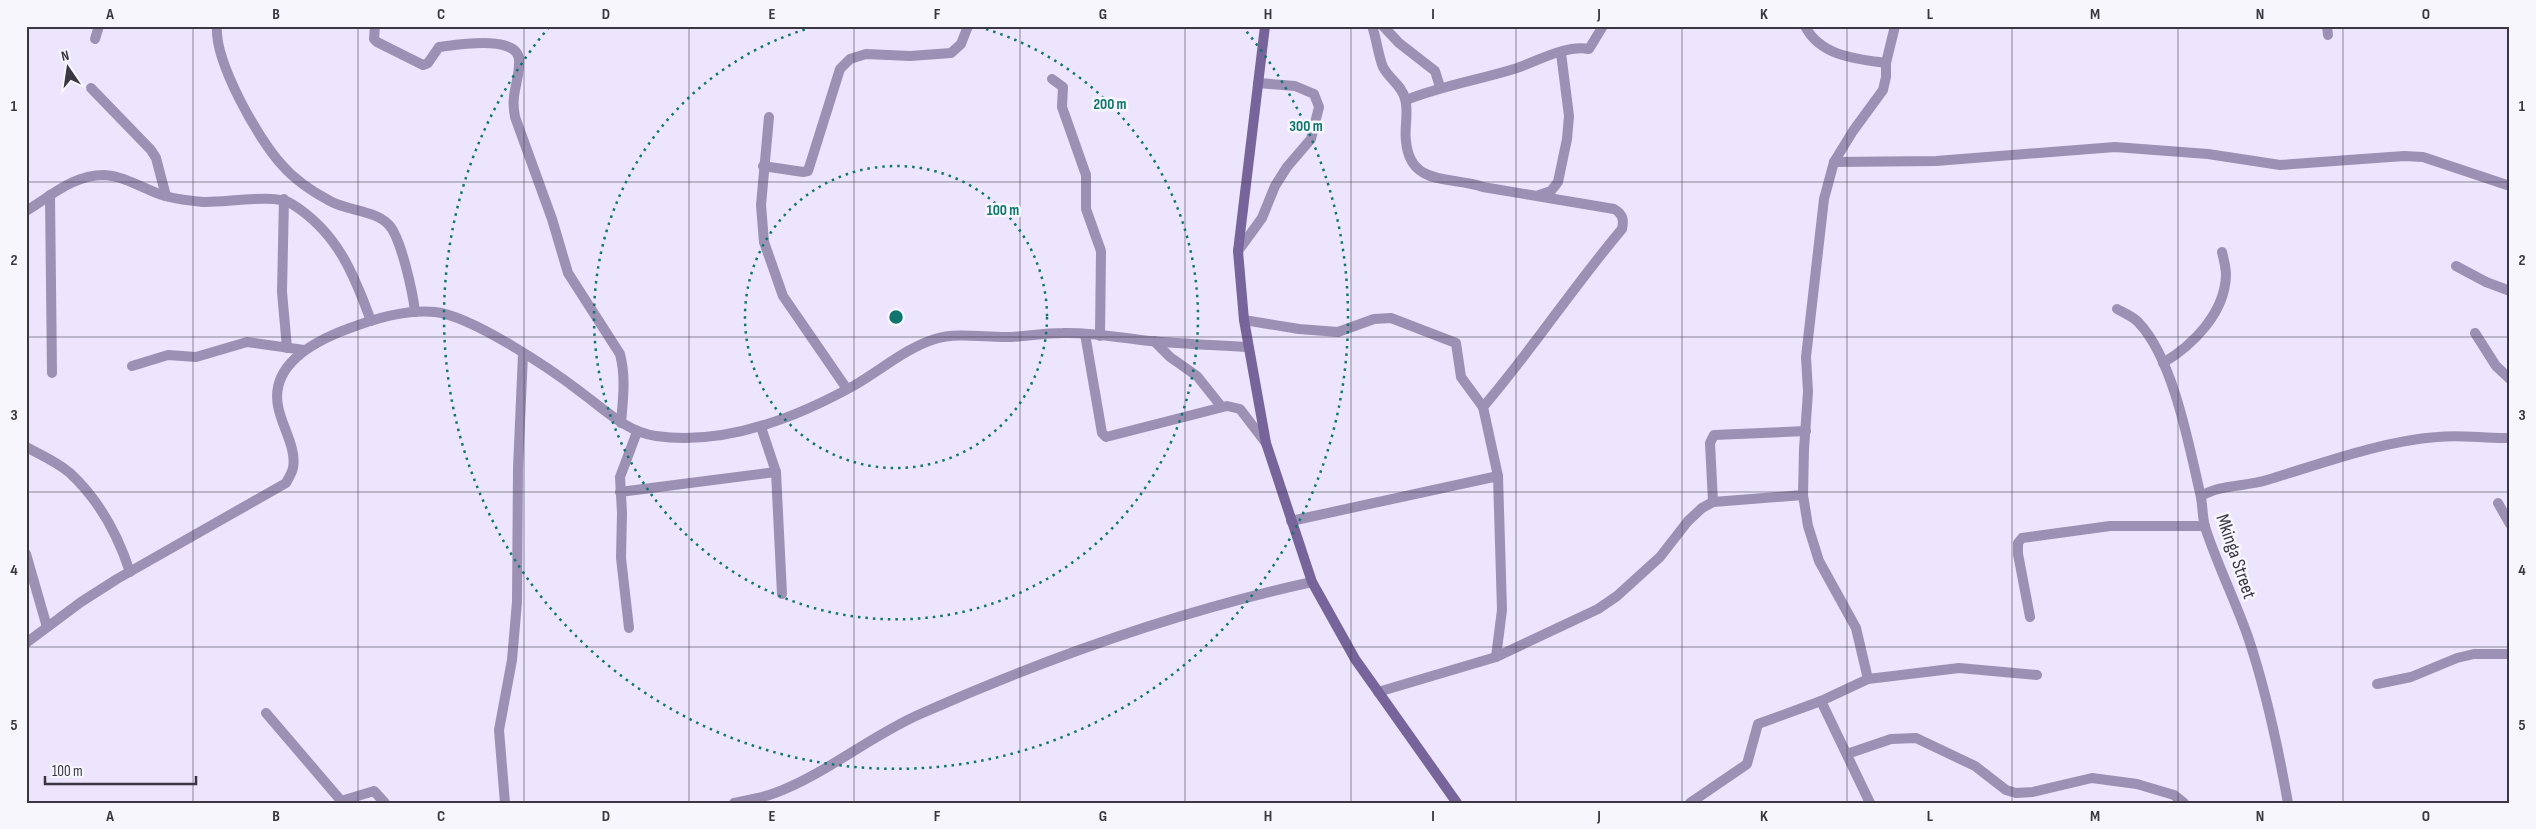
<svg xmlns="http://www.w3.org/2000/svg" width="2536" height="829" viewBox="0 0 2536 829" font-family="'Sofia Sans Condensed',sans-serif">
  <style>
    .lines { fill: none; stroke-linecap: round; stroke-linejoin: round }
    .street { stroke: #9c90b5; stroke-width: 10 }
    .secondary { stroke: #77649a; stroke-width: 10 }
    .grid { fill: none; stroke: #3a3742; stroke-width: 1; stroke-opacity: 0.55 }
    .ring { fill: none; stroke: #0f766e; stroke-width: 2.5; stroke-dasharray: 2.5 5 }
    .labels { text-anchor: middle; stroke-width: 5; stroke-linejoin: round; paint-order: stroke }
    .street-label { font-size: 19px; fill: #3a3742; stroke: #f7f6fc }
    .centre { fill: #0f766e; stroke: #f7f6fc; stroke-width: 2.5 }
    .ring-label { font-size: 15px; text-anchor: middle; font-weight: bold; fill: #0f766e; stroke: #f7f6fc; stroke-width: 5; stroke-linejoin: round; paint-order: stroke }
    .neatline { fill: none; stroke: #3a3742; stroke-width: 2 }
    .grid-label { font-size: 16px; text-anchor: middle; font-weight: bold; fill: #3a3742 }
  </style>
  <rect width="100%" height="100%" fill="#ece5fd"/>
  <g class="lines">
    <g class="street">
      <path d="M217,26C214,61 258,139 282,165C295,180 313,192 330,201C348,211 375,210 389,225C401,238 413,293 415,312"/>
      <path d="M375,26L374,39L377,42L423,65L428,63L439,47C456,45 518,34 519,60C520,82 510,92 515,117L552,219L568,273L620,354C626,377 623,399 621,423"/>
      <path d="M1372,26C1377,40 1378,55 1383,67C1389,79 1402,85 1405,99C1409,112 1404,128 1406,141C1410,187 1451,176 1483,187L1614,209C1623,214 1624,220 1622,229C1573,287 1532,350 1483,407"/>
      <path d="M1383,26L1399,43L1435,71L1440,87"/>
      <path d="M1805,26C1820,56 1856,59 1886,63"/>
      <path d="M2327,26L2328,35"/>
      <path d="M95,39L99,26"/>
      <path d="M1052,79L1063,87L1062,107L1086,175V209L1101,251L1100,336"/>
      <path d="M91,88L151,150L156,158L166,196"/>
      <path d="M1406,100C1441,86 1478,80 1514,69C1536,62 1566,44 1589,49L1603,26"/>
      <path d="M769,117L761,205L764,242L783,296L847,389"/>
      <path d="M1834,162L1936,161L2115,147L2208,154L2280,165L2404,156L2423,157L2510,186"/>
      <path d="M763,166L803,172L808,171L840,69L850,59L866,54L910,56L951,53L961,44L968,26"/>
      <path d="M50,195L52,373"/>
      <path d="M1539,195L1551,191L1558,182L1567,139L1569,116L1561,53"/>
      <path d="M284,199L282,292L287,348"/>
      <path d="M26,211C51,196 73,175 104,175C126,176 145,190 165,196C177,199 191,201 203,202C225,203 276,193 292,204C337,232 354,274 371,321"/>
      <path d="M1238,251L1262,218L1275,186L1287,167L1311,139L1319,107L1314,94L1295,86L1258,83"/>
      <path d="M2456,266L2486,282L2510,291"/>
      <path d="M2117,309C2124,313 2134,317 2139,323C2173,359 2189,445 2200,493C2203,504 2202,516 2205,527C2217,564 2235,600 2248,637C2266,690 2278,747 2288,803"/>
      <path d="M1244,320L1299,329L1338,332L1374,319L1391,318L1456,343L1461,377L1483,407L1498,476L1502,610L1496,657"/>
      <path d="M2475,333L2496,366L2510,379"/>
      <path d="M1085,334L1102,433L1106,437L1227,406L1240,409L1266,443"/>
      <path d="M1154,341L1170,357L1197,376L1221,406"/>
      <path d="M2163,363C2193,345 2225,313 2226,275C2226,268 2224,260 2222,252"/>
      <path d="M132,366L168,355L196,357L247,342L304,350"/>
      <path d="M761,427L776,472L782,594"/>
      <path d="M26,447C41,455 57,462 70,473C99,500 118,535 130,572"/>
      <path d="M620,492L776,472"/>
      <path d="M2201,496C2221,484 2245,487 2267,480C2320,464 2382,441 2437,437C2462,434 2486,439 2510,438"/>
      <path d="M1713,502L1710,443L1714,435L1806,431"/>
      <path d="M2498,503L2510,524"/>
      <path d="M1291,521L1498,476"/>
      <path d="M26,554L47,627"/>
      <path d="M2030,617L2018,554V543L2022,538L2110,526H2205"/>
      <path d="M629,628L621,558L622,513L620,477L637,432"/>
      <path d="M26,643L81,602L117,579L286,483C288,479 292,473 293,468C297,448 281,425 278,406C270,363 317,340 350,328C376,318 408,309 435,312C472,316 551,369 582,393C605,410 627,432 656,436C725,446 796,418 855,385C881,370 906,348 935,339C958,332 987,338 1011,337C1028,336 1045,333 1063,333C1092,332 1121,338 1150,341C1182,344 1215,345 1248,347"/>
      <path d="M1868,679L1959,668L2037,675"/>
      <path d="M2377,684L2411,677L2457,658L2474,654H2510"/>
      <path d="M1378,692L1496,657L1598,609L1617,596L1660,557L1688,521L1702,508L1713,502L1803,495"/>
      <path d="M1821,701L1870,803"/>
      <path d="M266,713L343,803"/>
      <path d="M1847,754L1891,739L1916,738L1975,766L2006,790L2016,793L2033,792L2092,778L2137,784L2174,795L2184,803"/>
      <path d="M341,801L374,791L385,803"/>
      <path d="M505,803L499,730L512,660L517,602L518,468L523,354"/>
      <path d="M734,803C748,800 762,798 775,793C824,775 869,737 918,715C1042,660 1179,611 1312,582"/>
      <path d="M1690,803L1747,764L1758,724L1821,701L1868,679L1856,628L1819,561L1808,526L1803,495L1804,449L1808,392L1806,357L1824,199L1834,162L1853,131L1883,90L1886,77V63L1895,26"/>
    </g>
    <path class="secondary" d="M1265,26L1238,251L1244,320L1266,443L1312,582L1355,659L1457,803"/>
  </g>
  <path class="grid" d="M193,26V803M358,26V803M524,26V803M689,26V803M854,26V803M1020,26V803M1185,26V803M1351,26V803M1516,26V803M1682,26V803M1847,26V803M2012,26V803M2178,26V803M2343,26V803M26,182H2510M26,337H2510M26,492H2510M26,647H2510"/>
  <g class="ring">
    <circle cx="896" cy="317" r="151"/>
    <path d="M979 27A302 302 0 1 1 813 27"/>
    <path d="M1242 26A452 452 0 1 1 550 26"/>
  </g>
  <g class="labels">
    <g class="street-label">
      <text transform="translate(2237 556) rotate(71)" y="7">Mkinga Street</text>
    </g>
  </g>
  <circle cx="896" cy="317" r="8" class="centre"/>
  <g class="ring-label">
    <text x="1110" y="109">200 m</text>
    <text x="1306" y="131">300 m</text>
    <text x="1003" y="215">100 m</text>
  </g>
  <rect width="2536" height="829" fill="none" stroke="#f7f6fc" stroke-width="55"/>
  <g transform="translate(68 68) rotate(347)" stroke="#f7f6fc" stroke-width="4" paint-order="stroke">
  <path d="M0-4L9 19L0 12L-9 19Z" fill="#3a3742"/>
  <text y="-8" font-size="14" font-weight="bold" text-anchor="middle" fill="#3a3742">N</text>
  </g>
  <path d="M45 776v8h151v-8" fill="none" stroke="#3a3742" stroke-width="2.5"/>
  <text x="52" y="776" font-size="15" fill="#3a3742" stroke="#f7f6fc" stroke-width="4" paint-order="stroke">100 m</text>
  <rect x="28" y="28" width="2480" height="774" class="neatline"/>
  <g class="grid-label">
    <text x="110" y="19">A</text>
    <text x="276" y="19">B</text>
    <text x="441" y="19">C</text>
    <text x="606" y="19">D</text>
    <text x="772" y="19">E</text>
    <text x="937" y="19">F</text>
    <text x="1103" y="19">G</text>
    <text x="1268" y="19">H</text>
    <text x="1433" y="19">I</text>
    <text x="1599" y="19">J</text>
    <text x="1764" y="19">K</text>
    <text x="1930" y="19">L</text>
    <text x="2095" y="19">M</text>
    <text x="2260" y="19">N</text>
    <text x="2426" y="19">O</text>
    <text x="14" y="111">1</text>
    <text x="2522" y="111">1</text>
    <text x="14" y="265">2</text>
    <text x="2522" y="265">2</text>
    <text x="14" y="420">3</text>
    <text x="2522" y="420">3</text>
    <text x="14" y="575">4</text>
    <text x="2522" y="575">4</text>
    <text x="14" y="730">5</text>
    <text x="2522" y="730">5</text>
    <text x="110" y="821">A</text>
    <text x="276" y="821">B</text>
    <text x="441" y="821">C</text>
    <text x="606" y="821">D</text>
    <text x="772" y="821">E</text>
    <text x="937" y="821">F</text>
    <text x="1103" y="821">G</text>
    <text x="1268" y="821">H</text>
    <text x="1433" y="821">I</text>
    <text x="1599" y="821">J</text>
    <text x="1764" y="821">K</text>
    <text x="1930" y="821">L</text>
    <text x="2095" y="821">M</text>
    <text x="2260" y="821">N</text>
    <text x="2426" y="821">O</text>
  </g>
</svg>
